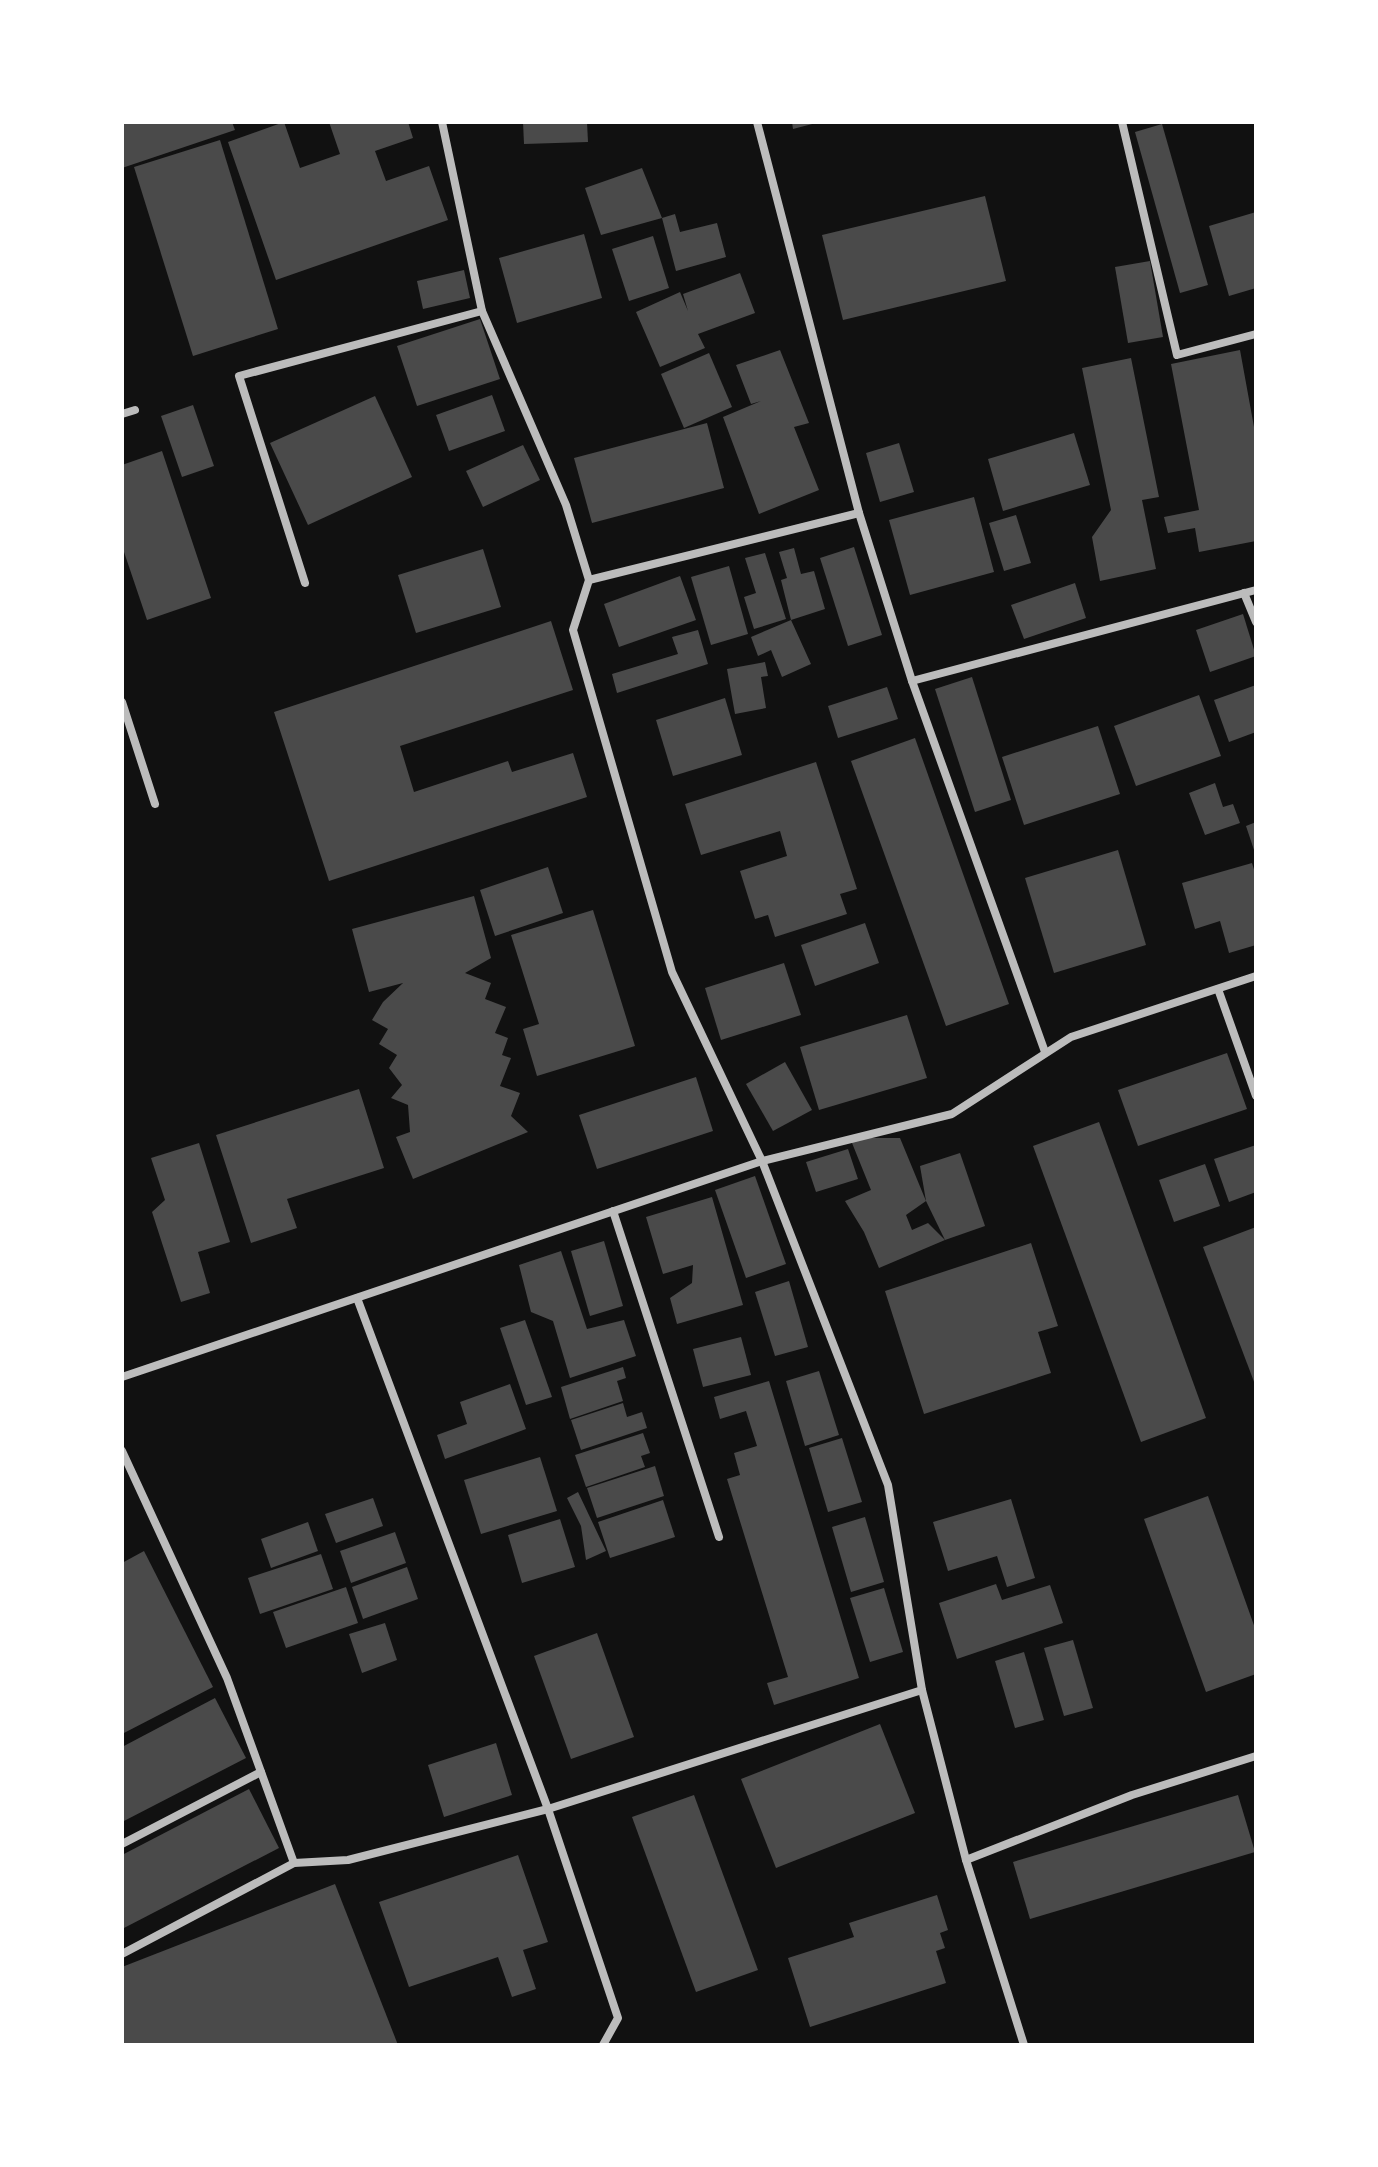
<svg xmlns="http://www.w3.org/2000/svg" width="1378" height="2167" viewBox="0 0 1378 2167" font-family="Rubik,sans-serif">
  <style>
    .building { fill: #4a4a4a }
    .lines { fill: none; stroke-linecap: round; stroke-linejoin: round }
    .minor { stroke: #bcbcbc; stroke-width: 8 }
  </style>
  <rect width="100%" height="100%" fill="#111"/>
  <g class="building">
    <path d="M122,122H232L235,130L122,168Z"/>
    <path d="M284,122L300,168L340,154L329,122H408L413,138L375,151L386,181L429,166L448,220L276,280L228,142Z"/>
    <path d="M523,122H587L588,142L524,144Z"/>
    <path d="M792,122H816V123L793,129Z"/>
    <path d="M1162,124L1208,285L1180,293L1135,132Z"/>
    <path d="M220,140L278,329L193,356L134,167Z"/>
    <path d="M642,168L662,218L675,214L680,232L717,223L726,257L676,271L662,218L601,235L585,188Z"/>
    <path d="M985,196L1006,281L843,320L822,235Z"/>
    <path d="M1256,212V288L1229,296L1209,226Z"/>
    <path d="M584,234L602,298L517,323L499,258Z"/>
    <path d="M653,236L669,288L629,301L612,249Z"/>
    <path d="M1150,261L1163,337L1128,343L1115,267Z"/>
    <path d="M464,270L470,298L423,309L417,281Z"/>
    <path d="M740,273L755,313L698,334L705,348L660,367L636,312L680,292L688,311L683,294Z"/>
    <path d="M480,319L500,379L417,406L397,346Z"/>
    <path d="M780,350L809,423L794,427L819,490L759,514L723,417L761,401L751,404L736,365Z"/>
    <path d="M1240,350L1256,438V541L1199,552L1195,528L1168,533L1164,517L1199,510L1171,364Z"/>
    <path d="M709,353L732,407L684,428L661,374Z"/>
    <path d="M1131,358L1159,497L1142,500L1156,569L1100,581L1092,537L1111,510L1082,368Z"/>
    <path d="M492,395L505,431L449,451L436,415Z"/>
    <path d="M375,396L412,477L308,525L270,443Z"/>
    <path d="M193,405L214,466L182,477L161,416Z"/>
    <path d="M707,423L724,488L592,523L574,458Z"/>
    <path d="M1074,433L1090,485L1003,511L988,459Z"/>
    <path d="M899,443L914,492L880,502L866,453Z"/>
    <path d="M523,445L540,480L483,507L466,471Z"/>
    <path d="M162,451L211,598L147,620L122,546V465Z"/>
    <path d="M974,497L994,572L910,595L889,520Z"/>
    <path d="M1016,515L1031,563L1004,571L989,523Z"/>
    <path d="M854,547L882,635L848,646L820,558Z"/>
    <path d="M794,548L801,574L814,571L825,609L791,620L781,580L787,578L779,552Z"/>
    <path d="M483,549L501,607L416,633L398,575Z"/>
    <path d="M765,553L786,619L754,629L744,597L756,593L745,558Z"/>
    <path d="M729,566L748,634L711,645L691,577Z"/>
    <path d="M680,576L696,620L619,647L604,604Z"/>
    <path d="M1075,583L1086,618L1024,639L1011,605Z"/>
    <path d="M1243,614L1256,656L1210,672L1196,630Z"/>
    <path d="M791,620L811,664L782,677L771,650L758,656L751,637Z"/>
    <path d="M551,621L573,690L400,746L414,792L508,761L512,772L573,753L587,797L329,881L274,712Z"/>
    <path d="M698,630L708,664L617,693L612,674L678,654L672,637Z"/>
    <path d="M765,662L768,676L761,677L766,708L735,714L727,669Z"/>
    <path d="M972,677L1011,800L975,812L935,689Z"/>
    <path d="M1256,685V732L1229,742L1214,700Z"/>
    <path d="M887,687L898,719L838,738L828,706Z"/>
    <path d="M1199,695L1221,756L1136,786L1114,726Z"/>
    <path d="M725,698L742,755L673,776L656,720Z"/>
    <path d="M1098,726L1120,794L1024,825L1002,757Z"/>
    <path d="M915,738L1009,1004L946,1026L851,761Z"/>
    <path d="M816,762L857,889L840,894L847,914L775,937L768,915L755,919L740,871L787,856L780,831L701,855L685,804Z"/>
    <path d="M1215,783L1223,807L1233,804L1240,823L1205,835L1189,793Z"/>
    <path d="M1256,822V853H1255L1246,826Z"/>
    <path d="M1118,850L1146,945L1054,973L1025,878Z"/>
    <path d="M1252,863L1256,876V945L1229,953L1220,921L1195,929L1182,883Z"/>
    <path d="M548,867L563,913L495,936L480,890Z"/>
    <path d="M474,896L491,958L465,973L491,983L485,999L506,1007L495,1033L508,1038L502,1055L511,1058L500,1086L520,1093L511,1116L528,1132L413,1179L396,1137L410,1132L408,1105L391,1098L402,1085L389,1068L397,1055L379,1044L388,1029L372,1020L383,1002L403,983L369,992L352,929Z"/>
    <path d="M593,910L635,1046L537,1076L523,1029L539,1024L511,935Z"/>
    <path d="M865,923L879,963L815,986L801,945Z"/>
    <path d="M784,963L801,1015L721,1040L705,988Z"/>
    <path d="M907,1015L927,1078L819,1110L800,1047Z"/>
    <path d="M1227,1053L1247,1109L1138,1146L1118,1090Z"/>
    <path d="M785,1062L812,1110L773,1131L746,1084Z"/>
    <path d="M696,1077L713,1131L597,1169L579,1115Z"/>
    <path d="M359,1089L384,1168L287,1199L297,1228L251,1243L216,1135Z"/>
    <path d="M1099,1122L1206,1418L1141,1442L1033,1146Z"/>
    <path d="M850,1138H900L926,1201L906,1215L912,1230L928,1223L945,1240L879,1268L864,1232L845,1201L871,1190Z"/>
    <path d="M199,1143L230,1242L198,1252L210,1293L181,1302L152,1212L165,1200L151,1158Z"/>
    <path d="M1256,1145V1192L1229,1202L1214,1159Z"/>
    <path d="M848,1149L858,1179L816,1192L806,1162Z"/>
    <path d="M960,1153L985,1226L945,1240L926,1201L920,1166Z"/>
    <path d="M1205,1164L1220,1206L1174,1222L1159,1180Z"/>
    <path d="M755,1176L786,1264L746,1278L715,1190Z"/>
    <path d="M712,1197L743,1305L677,1324L670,1298L692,1283L693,1265L663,1274L646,1217Z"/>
    <path d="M1256,1227V1387L1203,1247Z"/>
    <path d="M604,1241L623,1306L590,1316L571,1251Z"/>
    <path d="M1031,1243L1058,1326L1038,1332L1051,1373L924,1414L885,1291Z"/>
    <path d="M561,1251L587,1329L624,1320L636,1356L570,1378L553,1321L531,1312L519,1265Z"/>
    <path d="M789,1281L808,1347L775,1356L755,1292Z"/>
    <path d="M525,1320L552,1397L526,1405L500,1328Z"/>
    <path d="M741,1337L751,1375L703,1387L693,1349Z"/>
    <path d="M623,1367L626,1378L617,1381L623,1401L570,1419L561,1387Z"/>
    <path d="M819,1371L839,1435L805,1446L786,1381Z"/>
    <path d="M769,1381L859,1678L774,1705L767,1683L788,1677L727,1479L740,1475L734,1453L757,1446L746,1411L720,1419L714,1397Z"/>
    <path d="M510,1384L526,1429L445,1459L437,1435L467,1424L460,1402Z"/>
    <path d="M623,1403L627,1417L642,1412L647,1428L581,1450L571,1420Z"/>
    <path d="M643,1433L650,1453L641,1456L645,1467L586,1487L575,1455Z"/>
    <path d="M842,1438L862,1502L828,1512L809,1448Z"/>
    <path d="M540,1457L557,1511L481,1534L464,1480Z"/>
    <path d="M655,1466L664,1496L597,1518L587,1488Z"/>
    <path d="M578,1492L606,1551L586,1560L581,1526L567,1498Z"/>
    <path d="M1208,1496L1256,1631V1674L1206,1692L1144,1519Z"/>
    <path d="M373,1498L383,1526L336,1543L325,1514Z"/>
    <path d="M1011,1499L1035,1578L1007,1587L997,1556L948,1571L933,1522Z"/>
    <path d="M663,1500L675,1537L610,1558L598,1522Z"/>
    <path d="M865,1517L884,1582L851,1592L832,1527Z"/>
    <path d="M560,1519L575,1567L522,1583L508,1535Z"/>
    <path d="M308,1522L318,1551L271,1568L261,1539Z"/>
    <path d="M395,1532L406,1563L351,1583L340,1551Z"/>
    <path d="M144,1551L213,1687L122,1734V1563Z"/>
    <path d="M321,1554L333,1589L260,1614L248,1578Z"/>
    <path d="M407,1567L418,1599L363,1619L352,1587Z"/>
    <path d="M996,1584L1002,1600L1050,1585L1063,1623L957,1659L939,1603Z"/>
    <path d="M346,1587L358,1623L286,1648L273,1612Z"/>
    <path d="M884,1588L903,1652L870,1662L850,1598Z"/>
    <path d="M385,1623L397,1660L362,1673L349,1634Z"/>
    <path d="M597,1633L634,1737L571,1759L534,1656Z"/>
    <path d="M1073,1640L1093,1708L1064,1716L1044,1648Z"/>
    <path d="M1024,1652L1044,1720L1015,1728L995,1661Z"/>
    <path d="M215,1698L246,1758L122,1822V1747Z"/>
    <path d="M880,1724L915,1813L776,1868L741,1779Z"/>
    <path d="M496,1743L512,1795L444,1817L428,1765Z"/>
    <path d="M249,1789L279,1848L122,1929V1855Z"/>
    <path d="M694,1795L758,1970L696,1992L632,1817Z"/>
    <path d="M1238,1795L1255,1852L1030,1919L1013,1862Z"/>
    <path d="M518,1855L548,1942L523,1950L536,1989L512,1997L498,1957L409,1987L379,1902Z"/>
    <path d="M335,1884L398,2045H122V1967Z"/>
    <path d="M937,1895L948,1930L940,1933L945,1948L936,1951L946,1983L810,2027L788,1958L854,1937L849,1923Z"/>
  </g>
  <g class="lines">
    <g class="minor">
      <path d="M442,122L482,311L566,505L589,580L573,630L672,972L762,1161L888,1485L922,1690L966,1860L1024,2045"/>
      <path d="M757,122L859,513L912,681L1045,1052"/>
      <path d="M1122,122L1177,355L1256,334"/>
      <path d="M122,414L135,410"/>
      <path d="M589,580L859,513"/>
      <path d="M305,583L239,376L482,311"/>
      <path d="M1244,593L1256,622"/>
      <path d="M912,681L1256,590"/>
      <path d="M122,702L155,804"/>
      <path d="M1218,989L1256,1096"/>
      <path d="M613,1211L719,1537"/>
      <path d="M357,1298L548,1809L618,2018L603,2045"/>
      <path d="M122,1377L762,1161L952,1114L1071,1037L1256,976"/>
      <path d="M122,1451L227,1678L294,1863"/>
      <path d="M122,1844L261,1772"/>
      <path d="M966,1860L1132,1795L1256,1756"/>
      <path d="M122,1954L294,1863L348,1860L548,1809L922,1690"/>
    </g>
  </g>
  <rect width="1378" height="2167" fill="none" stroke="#ffffff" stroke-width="248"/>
</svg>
